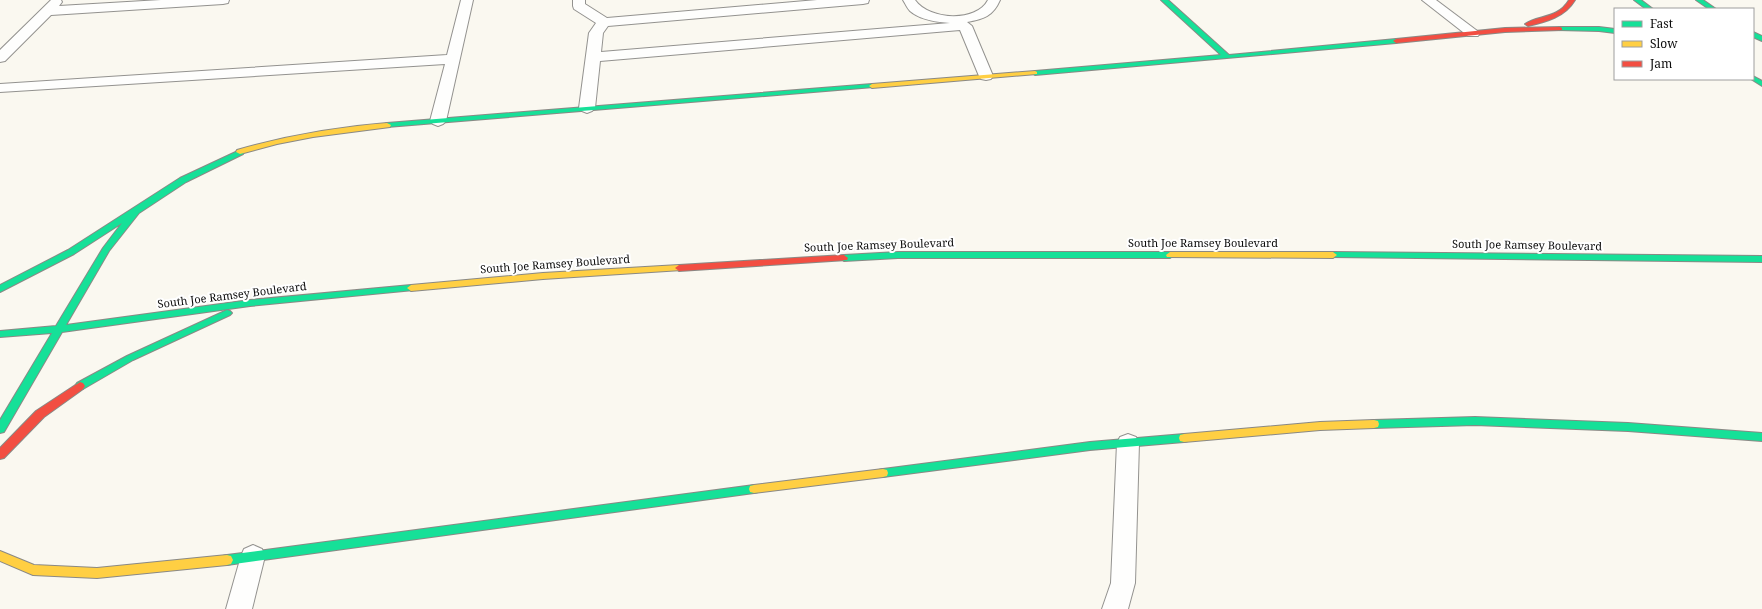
<svg xmlns="http://www.w3.org/2000/svg" width="1762" height="609" viewBox="0 0 1762 609" font-family="'Noto Serif',serif">
  <style>
    .lines { fill: none; stroke-linecap: round; stroke-linejoin: round }
    .lane-casing { stroke: #93928f; stroke-width: 2 }
    .fast-casing { stroke: #8a8985; stroke-width: 2 }
    .slow-casing { stroke: #8a8985; stroke-width: 2 }
    .jam-casing { stroke: #8a8985; stroke-width: 2 }
    .lane { fill: #fefefd; fill-rule: evenodd }
    .fast { fill: #16e098; fill-rule: evenodd }
    .slow { fill: #ffcf43; fill-rule: evenodd }
    .jam { fill: #f24e42; fill-rule: evenodd }
    .labels { text-anchor: middle; stroke-width: 4; stroke-linejoin: round; paint-order: stroke }
    .street-label { font-size: 11px; fill: #0c0c0c; stroke: #fff }
  </style>
  <rect width="100%" height="100%" fill="#faf8f0"/>
  <g class="lines">
    <defs>
      <g id="lane">
        <path d="M51,0H61L62,2L59,6L161,0H229L228,3L223,4L51,15L5,61L0,62V50Z"/>
        <path d="M461,0H473L446,121L443,124L438,126L433,124L430,121L445,64L0,92V84L447,55Z"/>
        <path d="M573,0H585V4L607,18L817,0H869L868,3L863,4L608,26L603,33L601,52L950,23C937,22 920,20 910,11C907,8 905,3 903,0H915C929,20 976,23 988,0H1000C993,16 984,19 967,22L972,26L993,76L991,79L986,80L981,79L979,76L960,30L600,61L595,108L592,111L587,113L582,111L579,108L589,33L596,23L574,9L573,6Z"/>
        <path d="M1422,0H1436L1480,33L1478,36H1468Z"/>
        <path d="M1128,434L1136,437L1139,443L1135,583L1128,609H1102L1111,583L1117,443L1120,437Z"/>
        <path d="M253,545L262,549L265,556L252,609H226L241,556L244,549Z"/>
      </g>
      <g id="fast">
        <path d="M1161,0H1168L1229,55L1396,39L1399,41L1396,43L1035,75L1032,73L1035,71L1221,55Z"/>
        <path d="M1634,0H1641L1653,9H1646Z"/>
        <path d="M1696,0H1703L1716,9H1709Z"/>
        <path d="M1560,27H1599L1615,29V33L1599,31L1558,30V28Z"/>
        <path d="M1753,32L1762,36V41L1753,37Z"/>
        <path d="M1753,76L1762,81V86L1751,79H1753Z"/>
        <path d="M872,84L874,85V87L387,127L383,125L387,123Z"/>
        <path d="M240,150L244,152L243,154L186,182L139,213L109,251L66,325L250,300L411,285L414,286L415,288L414,290L250,306L62,332L4,432L0,433V420L52,333L0,337V331L56,326L103,248L122,223L74,254L0,292V285L68,250L180,178Z"/>
        <path d="M898,252H1170L1174,255L1170,258H898L844,261L840,258L844,255Z"/>
        <path d="M1333,252L1762,256V262L1330,257L1329,255Z"/>
        <path d="M227,310L230,311L232,313L230,315L133,360L83,389H77L75,386L77,383L127,356Z"/>
        <path d="M1475,417L1628,423L1762,433V441L1628,431L1475,425L1374,428L1370,427L1369,424L1370,421L1374,420Z"/>
        <path d="M1184,434L1188,435L1189,438L1188,441L1184,442L1090,450L883,477L879,476L878,473L879,470L883,469L1090,442Z"/>
        <path d="M754,485L758,486L759,489L758,492L754,493L227,565L223,564L221,560L223,556L227,555Z"/>
      </g>
      <g id="slow">
        <path d="M1035,71L1037,72V74L872,88L869,86L872,84Z"/>
        <path d="M387,123L391,125L390,127L313,137L277,144L240,154L236,152L237,150C286,136 336,127 387,123Z"/>
        <path d="M1170,252H1333L1337,255L1333,258L1167,257L1166,255Z"/>
        <path d="M679,265L682,266L683,268L682,270L543,279L411,291L407,288L411,285L543,273Z"/>
        <path d="M1374,420L1378,421L1379,424L1378,427L1374,428L1320,430L1184,442L1180,441L1179,438L1180,435L1184,434L1320,422Z"/>
        <path d="M883,469L887,470L888,473L887,476L883,477L754,493L750,492L749,489L750,486L754,485Z"/>
        <path d="M0,551L34,565L97,568L227,555L231,556L233,560L231,564L227,565L97,578L33,575L0,561Z"/>
      </g>
      <g id="jam">
        <path d="M1569,0H1575C1565,17 1546,22 1528,26L1525,24C1538,15 1558,19 1569,0Z"/>
        <path d="M1560,27L1562,28V30L1505,32L1396,43L1393,41L1396,39L1505,28Z"/>
        <path d="M844,255L848,258L847,260L679,271L675,268L679,265Z"/>
        <path d="M80,382L83,383L85,386L83,389L44,417L4,458L0,459V448L36,411Z"/>
      </g>
    </defs>
    <use href="#lane" class="lane-casing"/>
    <use href="#fast" class="fast-casing"/>
    <use href="#slow" class="slow-casing"/>
    <use href="#jam" class="jam-casing"/>
    <use href="#lane" class="lane"/>
    <use href="#fast" class="fast"/>
    <use href="#slow" class="slow"/>
    <use href="#jam" class="jam"/>
  </g>
  <g class="labels">
    <g class="street-label">
      <text x="1203" y="247">South Joe Ramsey Boulevard</text>
      <text transform="translate(879 245) rotate(-2)" y="4">South Joe Ramsey Boulevard</text>
      <text transform="translate(1527 245) rotate(1)" y="4">South Joe Ramsey Boulevard</text>
      <text transform="translate(555 264) rotate(-4)" y="4">South Joe Ramsey Boulevard</text>
      <text transform="translate(232 295) rotate(-7)" y="4">South Joe Ramsey Boulevard</text>
    </g>
  </g>
  <rect x="1614" y="8" width="140" height="72" fill="#ffffff" stroke="#9e9e9e"/>
  <rect x="1622" y="21" width="20" height="6" fill="#16e098" stroke="#9e9e9e"/>
  <text x="1650" y="28" font-size="12" fill="#0c0c0c">Fast</text>
  <rect x="1622" y="41" width="20" height="6" fill="#ffcf43" stroke="#9e9e9e"/>
  <text x="1650" y="48" font-size="12" fill="#0c0c0c">Slow</text>
  <rect x="1622" y="61" width="20" height="6" fill="#f24e42" stroke="#9e9e9e"/>
  <text x="1650" y="68" font-size="12" fill="#0c0c0c">Jam</text>
</svg>
